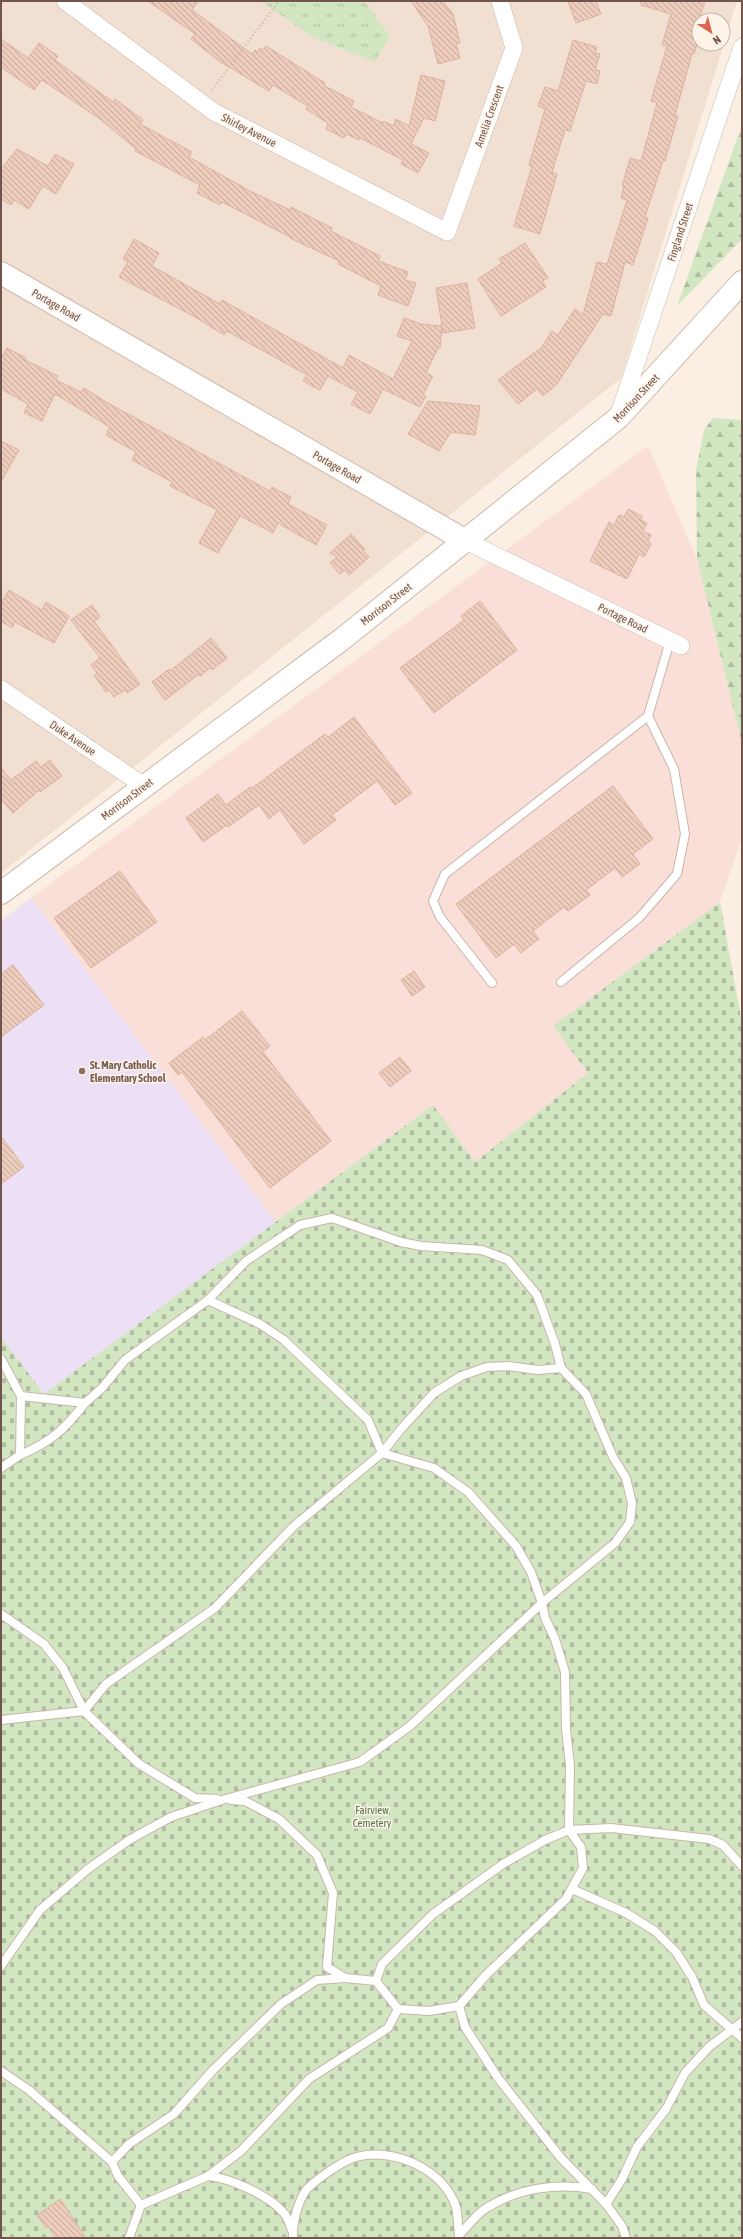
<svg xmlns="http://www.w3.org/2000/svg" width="743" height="2239" viewBox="0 0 743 2239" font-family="'Asap Condensed',sans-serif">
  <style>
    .residential { fill: #f1e0d1; fill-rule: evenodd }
    .commercial { fill: #f9dfd7 }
    .education { fill: #ecdff6 }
    .grass { fill: url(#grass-tufts) }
    .forest { fill: url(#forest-firs) }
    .cemetery { fill: url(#cemetery-stones) }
    .building { fill: url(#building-back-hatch); stroke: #deb29e }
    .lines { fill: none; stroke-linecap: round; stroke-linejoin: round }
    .lane-casing { stroke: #c9b6aa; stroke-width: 10 }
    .street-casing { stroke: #c9b6aa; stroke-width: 18 }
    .secondary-casing { stroke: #cfb8aa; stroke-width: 24 }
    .path { stroke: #d1b0a0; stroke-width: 2.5; stroke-dasharray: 1 3; stroke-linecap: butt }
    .lane { stroke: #fff; stroke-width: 8 }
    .street { stroke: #fff; stroke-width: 17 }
    .secondary { stroke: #fff; stroke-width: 22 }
    .education-dot { fill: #8d6e63; stroke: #fdf3e8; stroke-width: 1.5 }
    .labels { text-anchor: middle; stroke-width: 3; stroke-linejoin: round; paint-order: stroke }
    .street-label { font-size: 11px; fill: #6f554b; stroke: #fdf3e8 }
    .education-label { font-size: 11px; font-weight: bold; fill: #785e54; stroke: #fdf3e8; text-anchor: start }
    .park-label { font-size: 11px; fill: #557444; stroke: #fdf3e8 }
  </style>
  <defs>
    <pattern id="grass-tufts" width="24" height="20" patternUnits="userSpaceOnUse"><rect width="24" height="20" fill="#d3e6c2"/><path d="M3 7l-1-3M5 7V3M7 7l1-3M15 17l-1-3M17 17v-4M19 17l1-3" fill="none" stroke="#afbda0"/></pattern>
    <pattern id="forest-firs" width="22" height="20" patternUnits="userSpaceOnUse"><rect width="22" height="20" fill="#d3e6c2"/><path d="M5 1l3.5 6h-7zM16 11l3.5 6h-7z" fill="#afbda0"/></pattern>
    <pattern id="cemetery-stones" width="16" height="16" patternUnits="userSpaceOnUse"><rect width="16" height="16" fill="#d3e6c2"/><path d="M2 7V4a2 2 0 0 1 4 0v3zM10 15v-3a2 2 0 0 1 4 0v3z" fill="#afbda0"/></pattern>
    <pattern id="building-back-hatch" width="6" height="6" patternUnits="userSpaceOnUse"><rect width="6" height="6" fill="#edccbc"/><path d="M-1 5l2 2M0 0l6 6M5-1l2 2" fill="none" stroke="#c4a89b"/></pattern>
  </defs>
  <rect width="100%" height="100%" fill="#faefe2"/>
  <path class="residential" d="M1,1H737L621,378L1,873ZM699,20H723V44H699Z"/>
  <path class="commercial" d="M648,446L697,559L742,744V837L720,902L553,1026L588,1073L475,1162L433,1105L276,1222L31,898Z"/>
  <path class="education" d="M31,898L276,1222L44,1394L1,1337V921Z"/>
  <path class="grass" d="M261,1H364L390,36L375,62L312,37Z"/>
  <g class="forest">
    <path d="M742,125V239L677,306Z"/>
    <path d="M713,418L742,420V744L697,559L696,470L704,430Z"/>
  </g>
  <path class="cemetery" d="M720,902L742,1023V2238H1V1337L44,1394L433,1105L475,1162L588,1073L553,1026Z"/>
  <g class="building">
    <path d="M148,1H198L192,10L252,54L255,50L257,52L260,48L263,50L266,46L325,83L323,85L354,101L351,107L383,123L384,121L393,126L396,119L409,126L421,75L445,81L435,121L424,118L411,144L429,153L418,173L401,164L403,160L360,138L359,140L346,134L344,138L326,129L328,124L326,122L306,109L308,106L273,85L269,91L219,61L191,39L195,34Z"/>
    <path d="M411,1H443L453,14L460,43L456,44L460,58L438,64L428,26Z"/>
    <path d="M568,1H596L601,14L576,23Z"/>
    <path d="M641,1H705L694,36L699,38L694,54H692L675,115L678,116L665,161H663L645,217L648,218L633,265L625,262L611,316L603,314L557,384L543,396L537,389L518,404L498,380L542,347L552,331L558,335L575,309L583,315L597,262L607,264L627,200L621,198L624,187L622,186L630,158L641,161L657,103L651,101L667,46L662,45L671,14L641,5Z"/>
    <path d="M1,39L28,58L39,43L58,56L55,60L113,102L115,99L143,120L140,124L192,152L189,157L252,192L290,210L291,207L332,228L331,231L380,256L378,261L408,272L405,280L416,283L408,306L378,295L381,286L338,264L339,261L290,238V237L222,202L220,205L197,193L200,185L135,151L136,149L100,119L42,80L34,90L1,67Z"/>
    <path d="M573,40L597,47L595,53L600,54L595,70L600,71L597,84L586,81L570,131L565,130L552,172L557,174L540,234L514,226L532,166L529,165L545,109L538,106L545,87L558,91Z"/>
    <path d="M17,149L48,166L55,154L74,164L56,194L43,186L29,209L14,200L11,205L1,199V169Z"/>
    <path d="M134,239L159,253L152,266L220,304L222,300L343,368L349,355L393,379L412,341L397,336L404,318L421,324L442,326L436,288L467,283L475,328L443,333L442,328L440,348H438L426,373L433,376L423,395L426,396L420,407L383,389L370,414L351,404L358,392L328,376L320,390L303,381L307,375L227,331L224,335L195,317L119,277L128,262L123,259Z"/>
    <path d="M525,243L548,278L542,281L546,287L501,316L478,279L502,263L499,259Z"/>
    <path d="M7,348L26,358L25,360L58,376L56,380L81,392L84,388L106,402L270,491L272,487L291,497L288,504L327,525L316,545L278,523L273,533L240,516L218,553L199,543L217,510L170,486L172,482L132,460L136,452L106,435L110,427L55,394L42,421L24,413L28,404L1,389V358Z"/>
    <path d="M428,401L480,406L475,435L451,432L439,451L408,434Z"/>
    <path d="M1,441L19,450L1,482Z"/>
    <path d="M628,509L642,516L641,520L647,523L643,531L651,535L648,542L651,544L644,557L639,554L627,579L590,561L609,522L614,525L619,515L624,517Z"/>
    <path d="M351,534L365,549L363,550L369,557L349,575L344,570L340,574L330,563L337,557L330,553Z"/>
    <path d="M9,590L42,610L46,602L69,616L54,643L15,622L12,628L1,621V603Z"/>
    <path d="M480,601L517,650L434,713L400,668L464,620L461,616Z"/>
    <path d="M92,605L100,617L94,621L140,684L127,693L125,690L114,697L109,690L106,692L94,675L97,673L91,665L100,658L71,620Z"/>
    <path d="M211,638L227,658L212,670L210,668L200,676L199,674L165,700L152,682L169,669L170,671Z"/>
    <path d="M354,717L412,793L395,805L377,781L332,815L336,820L304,844L280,810L269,819L259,805L228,827L227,825L203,842L186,818L218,794L226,805L250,787L252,788L325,734L328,737Z"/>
    <path d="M50,760L62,776L40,792L39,790L13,813L1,799V768L11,780L36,761L41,767Z"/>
    <path d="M613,786L653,839L633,854L640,864L622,877L615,868L586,890L590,895L568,911L564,907L533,931L539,939L521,953L514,944L496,958L456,904Z"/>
    <path d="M120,871L157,922L91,968L54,918Z"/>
    <path d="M13,965L44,1005L1,1037V974Z"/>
    <path d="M414,971L425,987L412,996L401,980Z"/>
    <path d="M242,1011L270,1046L263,1052L331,1141L270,1188L182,1072L178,1075L169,1063L203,1037L205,1040Z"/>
    <path d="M400,1057L411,1071L390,1087L379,1073Z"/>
    <path d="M1,1136L24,1167L1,1184Z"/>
    <path d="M60,2199L86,2238H56L48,2226L46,2228L37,2215Z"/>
  </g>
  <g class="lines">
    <defs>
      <g id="lane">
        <path d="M561,982L639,918L677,874L685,834L674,769L648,716L670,641"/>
        <path d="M492,983L440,917L433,901L445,874L648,716"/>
        <path d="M1,1359L21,1396L85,1403L102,1388L125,1360L208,1300L246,1261L300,1225L332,1218L401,1242L421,1246L482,1250L508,1260L537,1295L555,1344L561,1368L586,1394L613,1457L626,1478L632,1503L630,1522L615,1543L542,1603L545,1618L555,1639L565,1672L566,1729L570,1765L569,1830L611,1828L709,1839L723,1845L742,1866"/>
        <path d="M20,1455C51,1442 65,1429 85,1403"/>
        <path d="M1,1468L20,1455L21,1396"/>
        <path d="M1,1614L44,1644L63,1668L84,1711L139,1764L195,1798L217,1799"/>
        <path d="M1,1720L84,1711L106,1684L215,1608L294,1526L382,1453L401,1429L434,1393L461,1376L487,1367L508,1366L538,1370L561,1368"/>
        <path d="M231,1800L245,1801L279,1819L317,1855L333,1893L327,1967L345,1978L376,1981L398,2009L429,2011L459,2006L465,2027L498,2078L561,2158L606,2204L622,2226L626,2238"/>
        <path d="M572,1889L626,1913L655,1931L676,1952L692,1977L704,2005L742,2038"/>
        <path d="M1,1966L40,1910L88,1869L129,1840L171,1817L222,1800L360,1762L410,1726L542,1603L531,1572L516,1546L468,1492L434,1468L382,1453L368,1420L284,1340L260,1324L208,1300"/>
        <path d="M376,1981L382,1964L433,1914L503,1864L545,1840L569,1830L581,1847L583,1868L566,1899L486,1975L459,2006"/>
        <path d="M1,2071L29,2090L112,2162"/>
        <path d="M208,2176C230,2178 268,2195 283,2212C288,2217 290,2226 293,2232"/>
        <path d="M606,2204L622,2179L637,2147L666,2109L685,2073L709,2047L742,2022"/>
        <path d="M141,2205L118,2176L112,2162L129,2144L174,2114L213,2070L281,2004L317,1980L345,1978"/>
        <path d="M459,2237V2235C468,2226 477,2213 488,2207C519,2188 556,2183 592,2189"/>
        <path d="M129,2238L141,2205L208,2176L241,2151L309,2079L388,2028L398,2009"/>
        <path d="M293,2238C292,2224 298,2200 307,2189C317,2179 342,2161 356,2157C393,2147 444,2169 456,2207C458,2216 458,2226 459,2235"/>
      </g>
      <g id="street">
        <path d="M65,1L214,112L447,232L514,48L500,1"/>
        <path d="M619,414L742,47"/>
        <path d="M466,541L681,646"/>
        <path d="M1,689L144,786"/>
      </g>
      <g id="secondary">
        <path d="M1,273L466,541"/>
        <path d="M1,893L341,640L618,418L742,282"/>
      </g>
    </defs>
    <use href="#lane" class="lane-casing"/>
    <use href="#street" class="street-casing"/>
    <use href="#secondary" class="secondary-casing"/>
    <path class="path" d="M212,90L279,1"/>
    <use href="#lane" class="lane"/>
    <use href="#street" class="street"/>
    <use href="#secondary" class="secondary"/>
  </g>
  <circle class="education-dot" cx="82" cy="1071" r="4"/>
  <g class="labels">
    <g class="street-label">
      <text transform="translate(489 116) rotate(-70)" y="4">Amelia Crescent</text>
      <text transform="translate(249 130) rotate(27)" y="4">Shirley Avenue</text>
      <text transform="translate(680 232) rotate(-72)" y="4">Fingland Street</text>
      <text transform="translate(56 305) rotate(30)" y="4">Portage Road</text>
      <text transform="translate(636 398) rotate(-47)" y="4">Morrison Street</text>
      <text transform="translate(337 467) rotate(30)" y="4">Portage Road</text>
      <text transform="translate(386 604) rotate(-38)" y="4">Morrison Street</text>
      <text transform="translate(623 618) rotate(26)" y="4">Portage Road</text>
      <text transform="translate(73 738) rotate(34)" y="4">Duke Avenue</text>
      <text transform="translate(127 799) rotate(-37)" y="4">Morrison Street</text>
    </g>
    <g class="education-label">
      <text x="90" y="1069">St. Mary Catholic<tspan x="90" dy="13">Elementary School</tspan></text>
    </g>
    <g class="park-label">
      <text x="372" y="1814">Fairview<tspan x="372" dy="13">Cemetery</tspan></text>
    </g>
  </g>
  <rect width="743" height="2239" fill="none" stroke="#6f554b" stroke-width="4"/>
  <g transform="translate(711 32) rotate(144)"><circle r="19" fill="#fdf3e8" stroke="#c4b4a9"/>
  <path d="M0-3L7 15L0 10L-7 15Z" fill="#da6751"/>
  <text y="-6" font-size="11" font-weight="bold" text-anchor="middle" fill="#6f554b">N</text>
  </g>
</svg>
